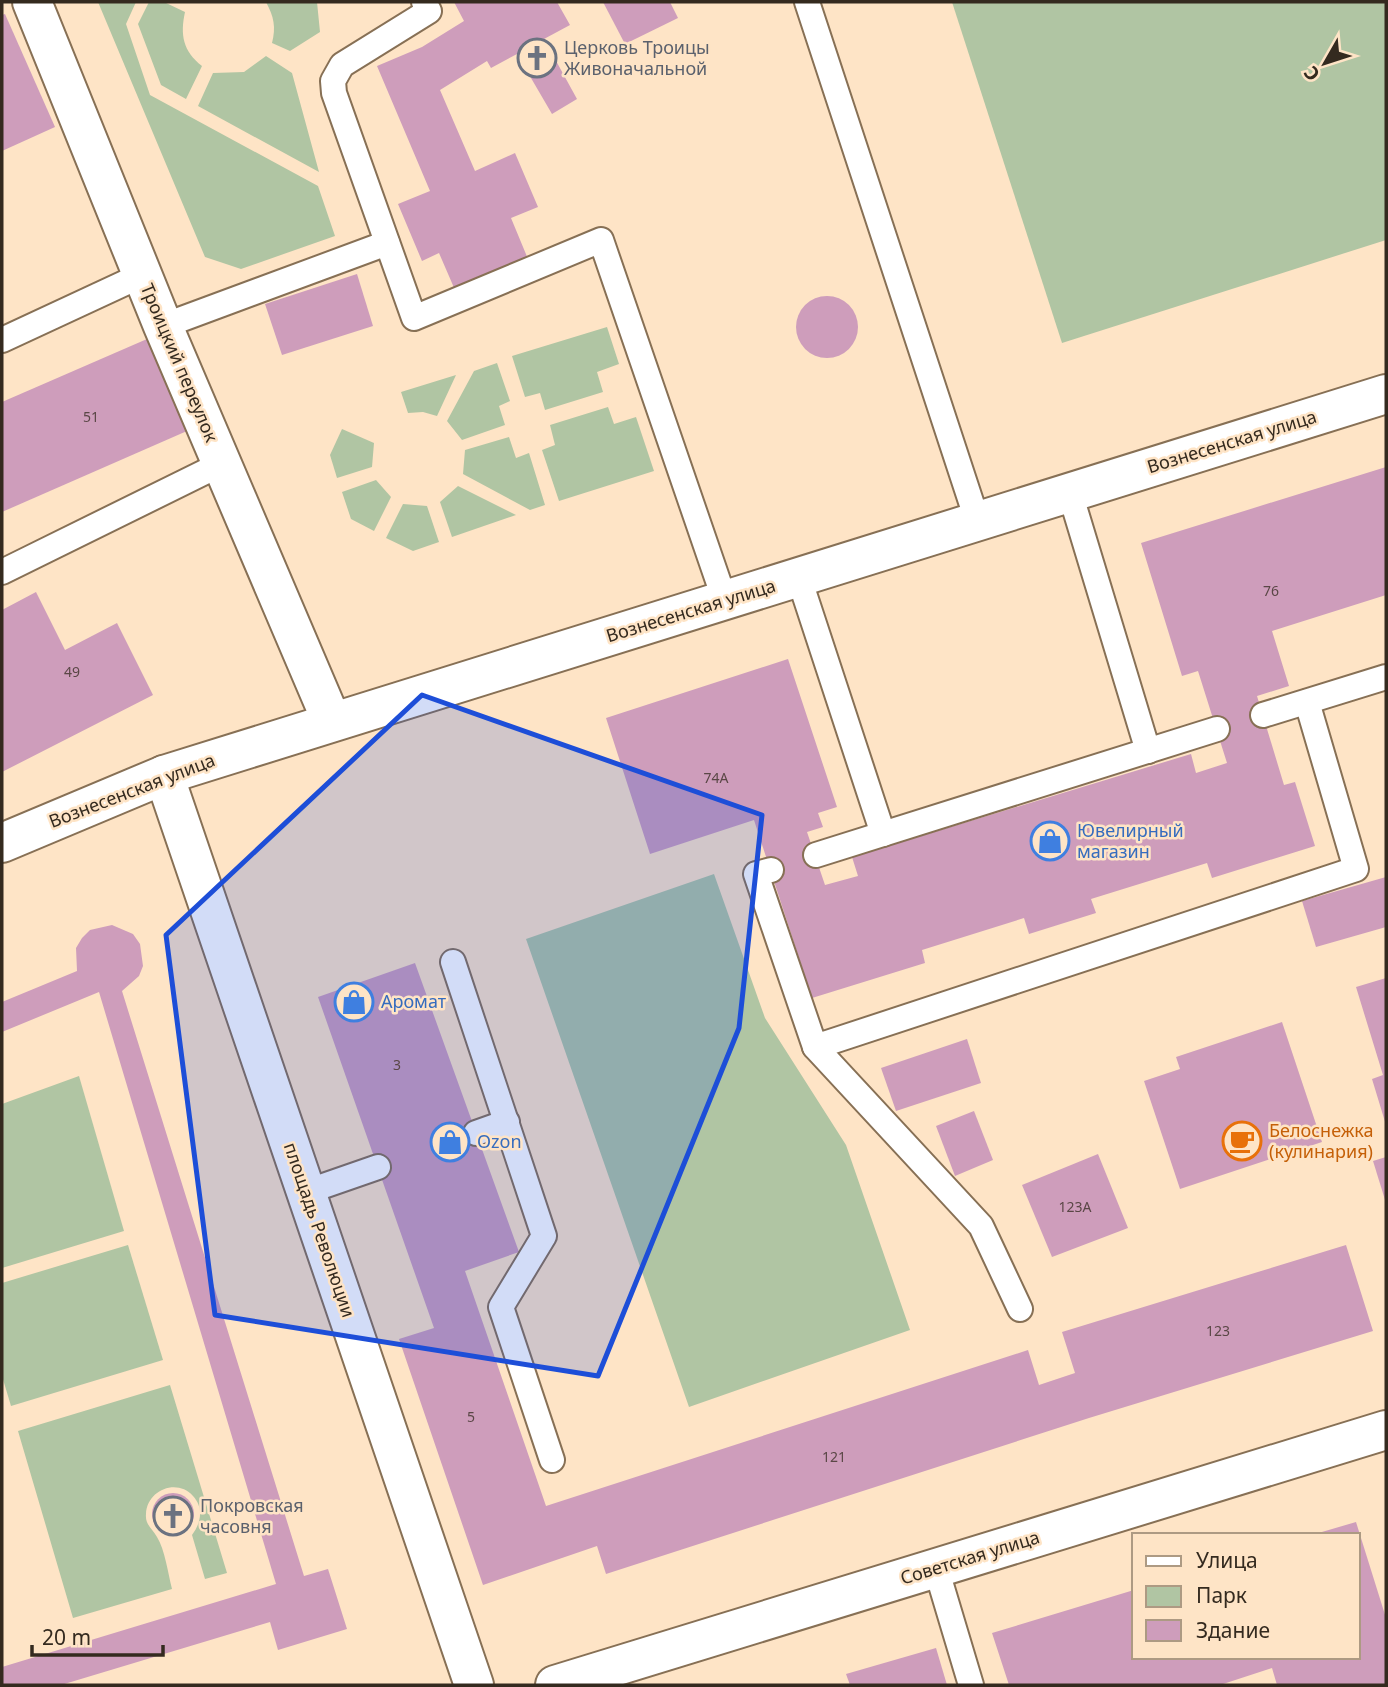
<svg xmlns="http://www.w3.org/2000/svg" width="1388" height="1687" viewBox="0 0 1388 1687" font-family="'Noto Sans',sans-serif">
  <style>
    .green { fill: #b0c5a3 }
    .building { fill: #ce9dbb }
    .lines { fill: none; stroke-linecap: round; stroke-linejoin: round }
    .lane-casing { stroke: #877055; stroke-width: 28 }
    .street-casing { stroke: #877055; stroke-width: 42 }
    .secondary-casing { stroke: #877055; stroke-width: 42 }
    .lane { stroke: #fff; stroke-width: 24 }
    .street { stroke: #fff; stroke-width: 38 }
    .secondary { stroke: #fff; stroke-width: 38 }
    .marked { fill: #1d4ed8; fill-opacity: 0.2; stroke: #1d4ed8; stroke-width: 5; stroke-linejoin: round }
    .labels { text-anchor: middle; stroke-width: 5; stroke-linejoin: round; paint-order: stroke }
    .number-label { font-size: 14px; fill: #5a4746 }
    .worship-label { font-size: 18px; fill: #5b616d; stroke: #fee4c6; text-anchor: start }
    .street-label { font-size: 18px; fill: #342a1f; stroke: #fee4c6 }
    .shop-label { font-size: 18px; fill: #366cbe; stroke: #fee4c6; text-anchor: start }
    .food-label { font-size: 18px; fill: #c56008; stroke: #fee4c6; text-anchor: start }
  </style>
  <rect width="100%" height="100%" fill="#fee4c6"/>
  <g class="green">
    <path d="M98,2H136L126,24L150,95L318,186L335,236L241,269L205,257Z"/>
    <path d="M149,2H164L185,12C180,35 183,51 202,66L186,99L161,85L138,24Z"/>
    <path d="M266,2H317L320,32L290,51L272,43C276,27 274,17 266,2Z"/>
    <path d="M952,2H1386V240L1062,343Z"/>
    <path d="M266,56L292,73L319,172L198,106L213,73L244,72Z"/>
    <path d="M607,327L619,364L597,372L603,392L545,410L540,393L525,397L512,356Z"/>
    <path d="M497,363L510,401L499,406L505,425L462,440L447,421L474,371Z"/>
    <path d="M456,375L437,416L423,412L408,413L401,392Z"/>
    <path d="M608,407L614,424L636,417L654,471L559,501L542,450L555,445L550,425Z"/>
    <path d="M342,429L374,443L372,467L337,478L330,455Z"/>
    <path d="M509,437L516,458L529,453L545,505L530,510L463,474L465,450Z"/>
    <path d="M376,480L391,497L374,531L351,519L342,492Z"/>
    <path d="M458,486L516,515L452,537L440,502Z"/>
    <path d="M403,504L427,506L439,542L413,551L386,538Z"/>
    <path d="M714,874L765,1018L846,1145L910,1330L689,1407L526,939Z"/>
    <path d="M79,1076L124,1231L2,1268V1104Z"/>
    <path d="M128,1245L163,1360L11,1406L2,1376V1283Z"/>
    <path d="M170,1385L227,1573L205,1579L192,1535C201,1523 204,1508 193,1496C177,1478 147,1490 146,1514C145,1525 152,1528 157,1537C165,1550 168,1573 172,1589L73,1618L18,1431Z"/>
  </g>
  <g class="building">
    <path d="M454,2H557L570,25L544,39L577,99L552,114L517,54L491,68L487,61L440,90L475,171L515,153L538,207L511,218L528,259L455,290L439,253L422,261L398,204L430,191L377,66L422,47L464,21Z"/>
    <path d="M603,2H670L678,18L625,44Z"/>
    <path d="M5,14L55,127L2,151V15Z"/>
    <path d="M357,274L373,326L282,355L265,304Z"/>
    <circle cx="827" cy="327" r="31"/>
    <path d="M147,339L187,431L2,512V402Z"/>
    <path d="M1386,467V595L1272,631L1289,686L1257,696L1284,785L1295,782L1315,846L1212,878L1207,863L1091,899L1096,913L1029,934L1024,918L922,950L925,963L812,998L754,820L650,854L606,718L788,659L837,807L818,813L823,827L807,832L825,885L858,876L852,857L1191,754L1196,773L1227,763L1198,671L1182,676L1141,543Z"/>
    <path d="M36,592L65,650L117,623L153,695L2,772V610Z"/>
    <path d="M1386,877V927L1316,947L1302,901Z"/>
    <path d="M112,925L133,934L140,944L143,966L139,976L122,991L304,1576L328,1569L347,1629L278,1650L270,1622L61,1685H2V1667L276,1584L99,992L2,1032V1002L77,971L76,948L82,938L90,930Z"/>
    <path d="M415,963L519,1252L465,1271L546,1506L1028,1350L1039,1385L1075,1373L1062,1332L1346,1245L1373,1331L1089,1418L606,1574L597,1546L483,1585L399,1339L434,1328L318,997Z"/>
    <path d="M1386,978V1125L1372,1079L1383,1075L1356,987Z"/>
    <path d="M1282,1022L1322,1142L1180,1189L1144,1081L1180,1069L1176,1057Z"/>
    <path d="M967,1039L981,1083L896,1111L881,1068Z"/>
    <path d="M974,1111L993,1160L955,1176L936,1126Z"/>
    <path d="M1098,1154L1128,1228L1052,1257L1022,1185Z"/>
    <path d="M1386,1157V1203L1373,1161Z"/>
    <circle cx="173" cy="1514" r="21"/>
    <path d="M1356,1522L1386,1618V1685H1277L1272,1668L1220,1685H1009L992,1633L1134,1590V1657H1358V1535L1315,1534Z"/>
    <path d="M936,1648L947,1685H850L846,1674Z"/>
  </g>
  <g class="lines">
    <defs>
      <g id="lane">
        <path d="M424,2L429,11L342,65L333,81L334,93L414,318L601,240L725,601"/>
        <path d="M807,2L977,520"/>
        <path d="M163,326L387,243"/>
        <path d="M2,340L142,275"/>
        <path d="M1070,493L1148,751"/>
        <path d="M2,572L221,464"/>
        <path d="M799,578L883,834"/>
        <path d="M1263,715L1386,677"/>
        <path d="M816,855L1217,729"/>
        <path d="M771,870L756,874L815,1047L1356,869L1307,702"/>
        <path d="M453,962L544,1236L501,1307L552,1460"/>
        <path d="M815,1047L981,1226L1020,1309"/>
        <path d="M476,1133L507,1122"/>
        <path d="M306,1192L378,1167"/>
        <path d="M936,1568L971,1685"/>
      </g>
      <path id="street" d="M32,2L163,326L332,722"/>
      <g id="secondary">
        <path d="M164,775L474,1685"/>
        <path d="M2,843L164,775L1386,394"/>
        <path d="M555,1685L1386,1430"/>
      </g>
    </defs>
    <use href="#lane" class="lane-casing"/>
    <use href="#street" class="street-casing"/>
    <use href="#secondary" class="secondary-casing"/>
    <use href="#lane" class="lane"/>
    <use href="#street" class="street"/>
    <use href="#secondary" class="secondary"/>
  </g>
  <path class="marked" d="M422,695L762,815L739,1028L598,1376L215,1315L166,935Z"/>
  <defs>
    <symbol id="church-ring" viewBox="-11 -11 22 22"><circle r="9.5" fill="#fee4c6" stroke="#6b7280" stroke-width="1.5"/><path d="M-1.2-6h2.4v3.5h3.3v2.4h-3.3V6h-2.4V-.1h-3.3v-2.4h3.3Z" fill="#6b7280"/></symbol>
    <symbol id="shop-ring" viewBox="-11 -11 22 22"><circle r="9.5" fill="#fee4c6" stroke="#3f7fe0" stroke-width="1.5"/><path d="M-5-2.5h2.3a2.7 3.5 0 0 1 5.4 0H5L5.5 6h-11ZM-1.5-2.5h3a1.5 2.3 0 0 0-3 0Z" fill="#3f7fe0"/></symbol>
    <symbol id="cafe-ring" viewBox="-11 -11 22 22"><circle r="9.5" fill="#fee4c6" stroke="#e8710a" stroke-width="1.5"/><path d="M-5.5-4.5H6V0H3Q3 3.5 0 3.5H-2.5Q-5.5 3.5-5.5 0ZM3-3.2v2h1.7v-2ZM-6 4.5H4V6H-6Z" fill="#e8710a"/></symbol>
  </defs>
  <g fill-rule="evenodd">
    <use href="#church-ring" x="515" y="36" width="44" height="44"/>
    <use href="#shop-ring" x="1028" y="819" width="44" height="44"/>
    <use href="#shop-ring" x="332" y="980" width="44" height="44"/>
    <use href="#cafe-ring" x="1220" y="1119" width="44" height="44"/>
    <use href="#shop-ring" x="428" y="1120" width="44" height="44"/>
    <use href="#church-ring" x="151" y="1494" width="44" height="44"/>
  </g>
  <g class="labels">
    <g class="number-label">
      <text x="91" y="422">51</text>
      <text x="1271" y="596">76</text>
      <text x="72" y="677">49</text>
      <text x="716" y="783">74А</text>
      <text x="397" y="1070">3</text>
      <text x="1075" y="1212">123А</text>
      <text x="1218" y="1336">123</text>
      <text x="471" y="1422">5</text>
      <text x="834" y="1462">121</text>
    </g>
    <g class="worship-label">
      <text x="564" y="54">Церковь Троицы<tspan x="564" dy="21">Живоначальной</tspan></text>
      <text x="200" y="1512">Покровская<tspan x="200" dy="21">часовня</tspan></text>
    </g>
    <g class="street-label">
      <text transform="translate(179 363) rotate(67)" y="6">Троицкий переулок</text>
      <text transform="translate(1232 442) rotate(-17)" y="6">Вознесенская улица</text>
      <text transform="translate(691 611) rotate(-17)" y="6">Вознесенская улица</text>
      <text transform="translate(132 791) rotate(-21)" y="6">Вознесенская улица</text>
      <text transform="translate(319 1230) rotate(71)" y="6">площадь Революции</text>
      <text transform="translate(970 1558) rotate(-17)" y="6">Советская улица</text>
    </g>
    <g class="shop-label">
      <text x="1077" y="837">Ювелирный<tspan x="1077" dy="21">магазин</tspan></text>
      <text x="381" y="1008">Аромат</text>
      <text x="477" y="1148">Ozon</text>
    </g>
    <g class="food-label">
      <text x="1269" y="1137">Белоснежка<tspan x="1269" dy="21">(кулинария)</tspan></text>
    </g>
  </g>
  <rect width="1388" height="1687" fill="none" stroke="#342a1f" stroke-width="7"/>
  <rect x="1132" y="1533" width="228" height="126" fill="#fee4c6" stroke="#ad9a83" stroke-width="2"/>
  <rect x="1146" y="1556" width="35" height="10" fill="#ffffff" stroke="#ad9a83" stroke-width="2"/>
  <text x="1196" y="1568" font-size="21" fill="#342a1f">Улица</text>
  <rect x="1146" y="1586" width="35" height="21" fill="#b0c5a3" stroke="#ad9a83" stroke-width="2"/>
  <text x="1196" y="1603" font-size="21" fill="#342a1f">Парк</text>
  <rect x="1146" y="1620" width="35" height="21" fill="#ce9dbb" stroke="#ad9a83" stroke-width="2"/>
  <text x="1196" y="1638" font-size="21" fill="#342a1f">Здание</text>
  <g transform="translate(1325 63) rotate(231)" stroke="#fee4c6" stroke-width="5" paint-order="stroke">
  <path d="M0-5L12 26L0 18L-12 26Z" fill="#342a1f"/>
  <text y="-10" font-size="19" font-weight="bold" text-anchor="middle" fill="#342a1f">С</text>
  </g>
  <path d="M32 1645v10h131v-10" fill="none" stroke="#342a1f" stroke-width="3.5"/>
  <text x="42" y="1645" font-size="21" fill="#342a1f" stroke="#fee4c6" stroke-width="5" paint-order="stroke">20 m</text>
</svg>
